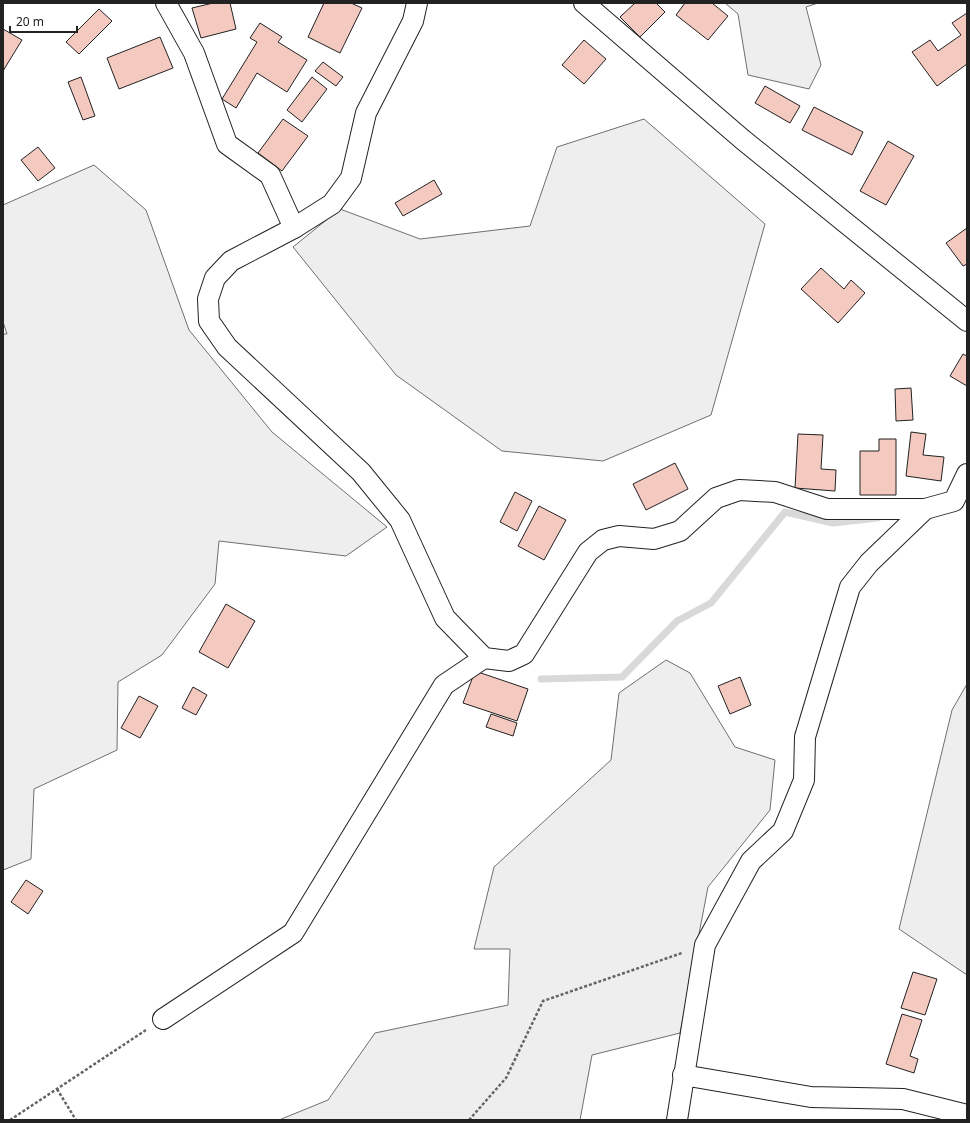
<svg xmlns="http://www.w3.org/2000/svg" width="970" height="1123" viewBox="0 0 970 1123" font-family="'Noto Sans',sans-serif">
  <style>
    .green { fill: #eee; stroke: #6f6f6f }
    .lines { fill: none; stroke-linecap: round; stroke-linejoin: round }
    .stream { stroke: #d9d9d9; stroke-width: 7 }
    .building { fill: #f3c9c0; stroke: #222 }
    .street-casing { stroke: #222; stroke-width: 22 }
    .path { stroke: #646464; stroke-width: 2.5; stroke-dasharray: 3 2; stroke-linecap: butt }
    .street { stroke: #fff; stroke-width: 20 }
  </style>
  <rect width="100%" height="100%" fill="#fff"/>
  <g class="green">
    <path d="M725,3H818L806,7L821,65L809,89L748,75L738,14Z"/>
    <path d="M644,119L765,224L711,415L603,461L502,451L396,375L293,247L340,209L420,239L530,226L557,147Z"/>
    <path d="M94,165L146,210L189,330L272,432L387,527L346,556L219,541L215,584L162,655L118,682L117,750L34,789L31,859L3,870V334H7L3,322V205Z"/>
    <path d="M666,660L690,673L735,747L775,760L770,810L708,887L680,1033L592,1055L580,1120H279L328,1100L375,1033L508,1005L510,949H474L494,867L611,760L619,693Z"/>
    <path d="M967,684V975L899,929L952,710Z"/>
  </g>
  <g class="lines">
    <path class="stream" d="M541,679L622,677L677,621L711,603L785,512L833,523L878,518"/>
  </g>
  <g class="building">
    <path d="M213,3H230L236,29L201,38L192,8Z"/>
    <path d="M324,3H351L362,8L340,53L308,37Z"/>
    <path d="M635,3H656L665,12L640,37L620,17Z"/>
    <path d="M685,3H712L728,16L708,40L676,15Z"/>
    <path d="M99,9L112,21L79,54L66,42Z"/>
    <path d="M967,13V64L937,86L912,52L930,40L938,51L961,35L952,23Z"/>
    <path d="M260,23L282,37L278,42L307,60L287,92L257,73L236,108L222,99L257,42L250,38Z"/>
    <path d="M3,29L22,40L3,71Z"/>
    <path d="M160,37L173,68L119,89L107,58Z"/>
    <path d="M584,40L606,59L584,84L562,65Z"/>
    <path d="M323,62L343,77L336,86L315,71Z"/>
    <path d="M81,77L95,116L83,120L68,82Z"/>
    <path d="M312,77L327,89L302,122L287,110Z"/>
    <path d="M765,86L800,106L790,123L755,103Z"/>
    <path d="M814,107L863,132L852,155L802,130Z"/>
    <path d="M283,119L308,136L282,171L258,153Z"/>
    <path d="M888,141L914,156L886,205L860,191Z"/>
    <path d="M38,147L55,168L38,181L21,160Z"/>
    <path d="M434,180L442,194L403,216L395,203Z"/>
    <path d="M967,228V264L963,266L946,243Z"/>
    <path d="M821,268L844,289L851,280L865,293L838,323L801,289Z"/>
    <path d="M963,354L967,356V386L950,376Z"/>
    <path d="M911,388L913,420L896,421L895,389Z"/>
    <path d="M911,432L926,434L923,455L944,457L941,481L906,476Z"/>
    <path d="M798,434L823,435L821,469L836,470L835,491L795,488Z"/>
    <path d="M879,439H896V495H860V451H879Z"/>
    <path d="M675,463L688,489L646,510L633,484Z"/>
    <path d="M515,492L532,501L517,531L500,522Z"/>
    <path d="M539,506L566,520L544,560L518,546Z"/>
    <path d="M226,604L255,621L228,668L199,652Z"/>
    <path d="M475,671L528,689L517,721L463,703Z"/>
    <path d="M740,677L751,705L730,714L718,686Z"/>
    <path d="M193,687L207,695L196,715L182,708Z"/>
    <path d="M139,696L158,706L140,738L121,728Z"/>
    <path d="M491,714L517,723L513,736L486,727Z"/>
    <path d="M26,880L43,891L28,914L11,902Z"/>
    <path d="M913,972L937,979L925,1015L901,1008Z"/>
    <path d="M902,1014L922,1020L910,1056L918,1059L914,1073L886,1064Z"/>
  </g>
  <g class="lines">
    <defs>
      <g id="street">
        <path d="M166,3L194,53L227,144L270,175L294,228"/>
        <path d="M417,3L413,21L366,113L351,178L332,204L294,228L231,261L215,278L208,299L209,321L227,347L361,472L400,520L445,618L484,658L509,661L524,654L588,552L603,540L619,536L654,539L680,531L716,498L739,490L775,492L827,509H925L954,501L967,474"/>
        <path d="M584,3L742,139L967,321"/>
        <path d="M163,1019L293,933L444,685L484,658"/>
        <path d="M683,1075L811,1097L903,1099L967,1115"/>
        <path d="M677,1120L705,945L751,861L783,831L804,780L805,737L850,587L869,563L925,509"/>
      </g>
    </defs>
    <use href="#street" class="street-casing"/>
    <g class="path">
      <path d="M57,1089L76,1120"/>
      <path d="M10,1120L146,1030"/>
      <path d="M469,1120L506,1078L543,1001L682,953"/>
    </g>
    <use href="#street" class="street"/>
  </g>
  <rect width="970" height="1123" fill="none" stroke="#222222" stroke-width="8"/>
  <path d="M10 26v6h67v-6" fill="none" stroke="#222222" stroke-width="2"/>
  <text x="16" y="26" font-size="12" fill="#222222" stroke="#ffffff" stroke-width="3" paint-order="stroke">20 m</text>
</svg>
